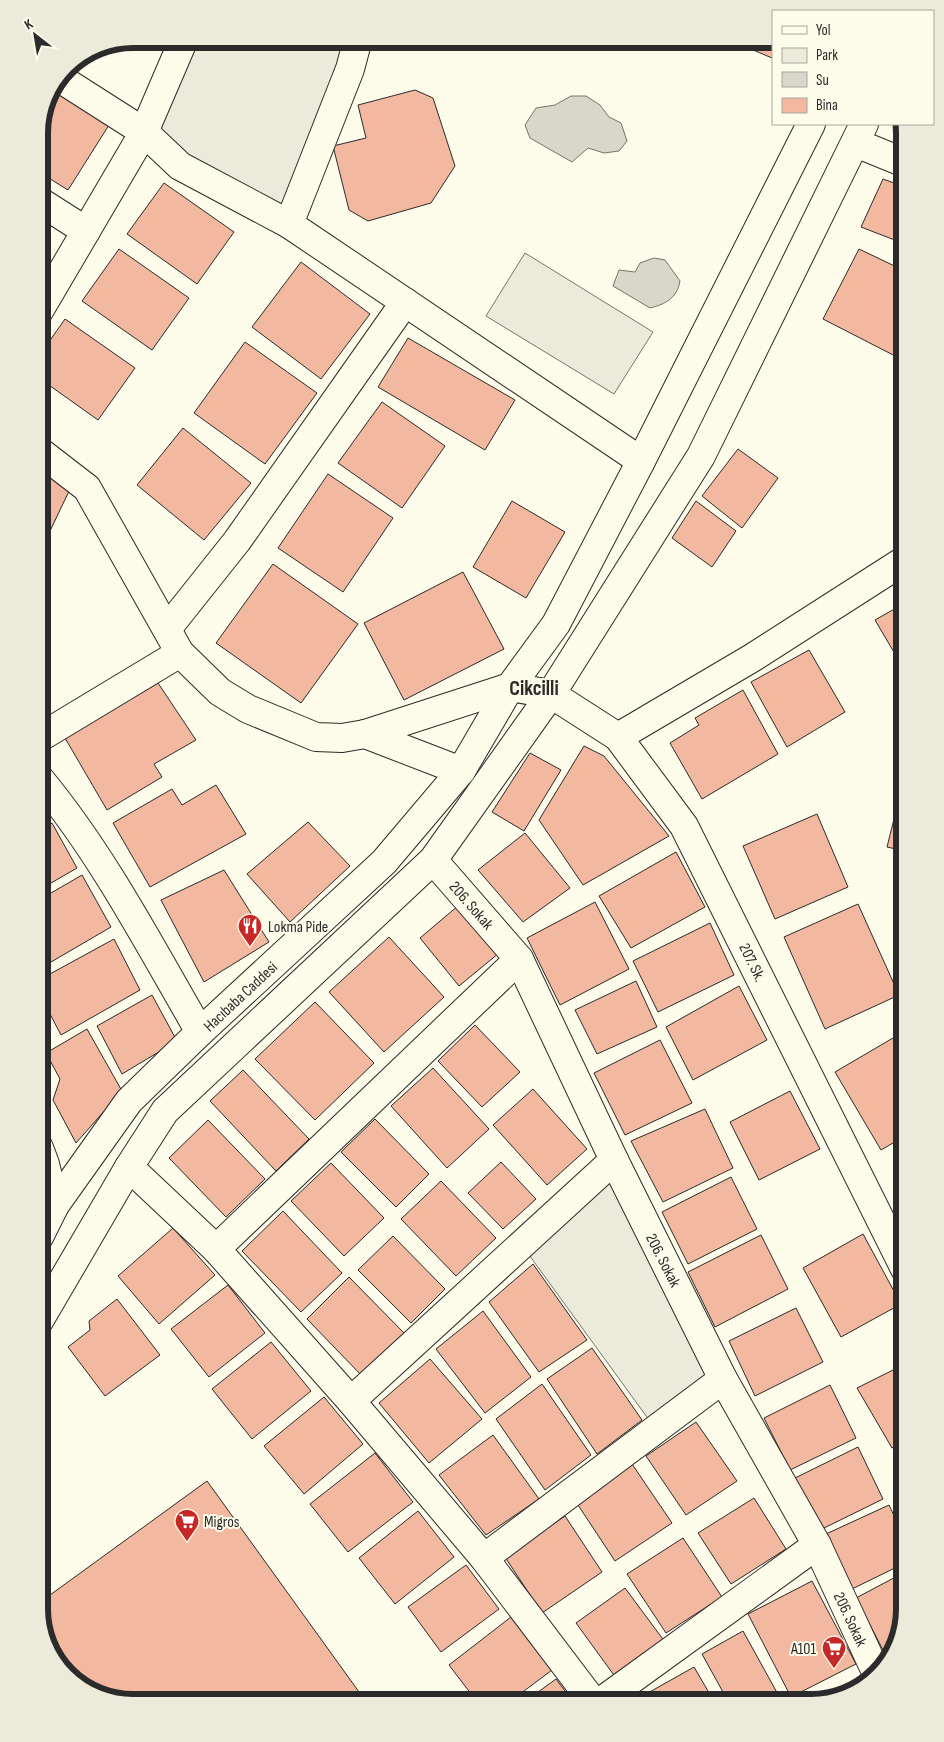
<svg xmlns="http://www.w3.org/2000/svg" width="944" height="1742" viewBox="0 0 944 1742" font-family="'Sofia Sans Condensed',sans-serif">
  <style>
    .green { fill: #ecebdb; stroke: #74746e }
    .water { fill: #d8d7c9; stroke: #74746e }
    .building { fill: #f2b8a0; stroke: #2b2b2b }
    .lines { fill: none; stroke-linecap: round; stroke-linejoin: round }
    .minor-casing { stroke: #2b2b2b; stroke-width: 30 }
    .minor { stroke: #fdfbea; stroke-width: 28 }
    .labels { text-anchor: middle; stroke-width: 4; stroke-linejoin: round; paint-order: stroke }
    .street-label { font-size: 16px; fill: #2b2b2b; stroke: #fdfbea }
    .poi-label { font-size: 16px; fill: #2b2b2b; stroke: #fdfbea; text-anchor: start }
    .district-label { font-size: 21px; font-weight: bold; fill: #2b2b2b; stroke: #fdfbea }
    .rim { fill: none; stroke: #2b2b2b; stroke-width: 6 }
  </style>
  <rect width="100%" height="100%" fill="#fdfbea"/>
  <g class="green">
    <path d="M192,39H352L284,213L185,161L153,130Z"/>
    <path d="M525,253L653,332L614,394L486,316Z"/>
    <path d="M612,1167L716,1376L652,1424L524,1248Z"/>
  </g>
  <g class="water">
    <path d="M571,96H586L600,105L609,117L621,123L627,141L619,151L604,153L588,148L572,162L530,138L525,125L536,108L555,105Z"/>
    <path d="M654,258L665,260L680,281C677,298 666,304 650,308L613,286L619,270L635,272L640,263Z"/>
  </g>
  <g class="building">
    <path d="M727,39H773V58H772Z"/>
    <path d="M415,90L433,98L455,166L431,203L368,221L349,210L333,146L366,138L358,105Z"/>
    <path d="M55,91L109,125L68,190L39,172V127Z"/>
    <path d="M883,179L905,187V244L861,227Z"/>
    <path d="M164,183L234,232L197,284L127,234Z"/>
    <path d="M39,208L56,217L39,246Z"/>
    <path d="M119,249L189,298L152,350L82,301Z"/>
    <path d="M859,249L905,271V346L899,358L823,319Z"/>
    <path d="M301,262L370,314L321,379L252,327Z"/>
    <path d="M65,319L135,368L98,420L39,378V356Z"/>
    <path d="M408,338L515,400L485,450L378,387Z"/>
    <path d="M245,342L317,393L265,464L194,413Z"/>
    <path d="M382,402L445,446L402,508L338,463Z"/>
    <path d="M183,428L251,483L204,540L137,485Z"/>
    <path d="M738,449L778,478L742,528L702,496Z"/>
    <path d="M39,472L71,487L39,554Z"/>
    <path d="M328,474L393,518L343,592L278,548Z"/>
    <path d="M512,501L565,532L526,598L473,567Z"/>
    <path d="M696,501L736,531L712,567L672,538Z"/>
    <path d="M273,564L358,624L301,703L216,643Z"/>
    <path d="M463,572L504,649L404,700L364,623Z"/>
    <path d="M905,603V671L875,620Z"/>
    <path d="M809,650L845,712L787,747L751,682Z"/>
    <path d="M158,683L196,740L154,764L162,777L107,810L65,738Z"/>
    <path d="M743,690L778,754L702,799L670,743L699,725L695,718Z"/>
    <path d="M584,746L604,756L669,836L583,885L539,820Z"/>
    <path d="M530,753L561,770L524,831L492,812Z"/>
    <path d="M903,783L905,784V851L887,847Z"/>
    <path d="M216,785L246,834L150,887L113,823L172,789L182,805Z"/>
    <path d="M817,814L848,887L775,919L743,846Z"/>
    <path d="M308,822L350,866L290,922L247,874Z"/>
    <path d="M52,823L77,868L39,890V831Z"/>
    <path d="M525,833L570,888L523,922L478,870Z"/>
    <path d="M676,852L705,907L631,948L599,896Z"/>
    <path d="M224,870L269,942L204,982L161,900Z"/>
    <path d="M82,875L111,927L39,969V900Z"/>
    <path d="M595,902L629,969L560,1005L527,938Z"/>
    <path d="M858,904L899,995L825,1029L784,937Z"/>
    <path d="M459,905L499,953L459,986L420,938Z"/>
    <path d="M710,923L734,975L658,1012L633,961Z"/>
    <path d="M389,937L444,997L384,1052L329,992Z"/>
    <path d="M114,939L140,990L61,1035L39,993V980Z"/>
    <path d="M636,981L657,1027L597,1054L575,1010Z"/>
    <path d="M739,986L767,1040L693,1080L666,1027Z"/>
    <path d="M152,995L177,1041L122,1074L97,1026Z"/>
    <path d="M315,1002L374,1063L315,1120L255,1059Z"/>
    <path d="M475,1025L520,1072L482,1107L438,1061Z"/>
    <path d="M87,1029L122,1091L76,1143L53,1100L60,1079L46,1053Z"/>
    <path d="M893,1038L905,1059V1136L881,1150L835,1072Z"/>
    <path d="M660,1040L692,1103L625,1135L594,1073Z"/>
    <path d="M433,1068L489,1129L447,1168L391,1106Z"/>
    <path d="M243,1070L309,1139L276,1171L210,1101Z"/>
    <path d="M533,1089L587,1149L547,1185L493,1125Z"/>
    <path d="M790,1091L820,1149L759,1180L730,1122Z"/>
    <path d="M705,1109L733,1168L663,1202L631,1141Z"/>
    <path d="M375,1119L429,1174L396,1207L341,1152Z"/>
    <path d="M208,1120L265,1179L226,1217L169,1158Z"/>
    <path d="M501,1162L536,1199L503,1229L468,1193Z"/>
    <path d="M331,1163L384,1218L344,1256L291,1201Z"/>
    <path d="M731,1177L757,1229L688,1264L662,1212Z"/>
    <path d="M441,1181L496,1238L456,1276L401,1219Z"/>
    <path d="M283,1211L342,1273L301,1312L242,1251Z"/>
    <path d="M173,1228L215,1275L159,1324L118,1276Z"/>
    <path d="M863,1234L901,1304L841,1337L803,1268Z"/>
    <path d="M761,1235L788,1289L715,1327L688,1272Z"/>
    <path d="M393,1236L445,1289L411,1323L358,1270Z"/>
    <path d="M533,1264L587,1340L539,1372L489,1302Z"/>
    <path d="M349,1277L405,1334L362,1376L307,1319Z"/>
    <path d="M228,1285L265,1333L209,1377L171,1329Z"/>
    <path d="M117,1299L160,1355L105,1396L68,1347L90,1330L89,1321Z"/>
    <path d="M796,1308L823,1362L755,1396L729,1341Z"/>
    <path d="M483,1311L531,1377L485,1413L436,1349Z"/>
    <path d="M271,1342L311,1391L252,1439L212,1389Z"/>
    <path d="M592,1348L642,1420L597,1454L547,1379Z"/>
    <path d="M430,1359L482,1419L429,1463L379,1403Z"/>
    <path d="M905,1364V1442L892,1448L857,1388Z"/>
    <path d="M542,1384L591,1455L545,1490L496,1419Z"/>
    <path d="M830,1385L856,1438L790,1470L764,1418Z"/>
    <path d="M324,1397L363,1444L304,1494L264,1446Z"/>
    <path d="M696,1422L737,1481L686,1515L646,1456Z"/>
    <path d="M493,1435L539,1499L486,1535L439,1475Z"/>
    <path d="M858,1447L883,1499L820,1530L795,1478Z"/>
    <path d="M375,1453L413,1502L348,1552L310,1504Z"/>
    <path d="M632,1464L672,1523L615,1561L576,1502Z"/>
    <path d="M207,1481L367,1703H127L80,1687L46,1646L39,1603Z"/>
    <path d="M754,1498L786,1549L731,1584L698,1533Z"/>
    <path d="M889,1505L905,1539V1563L852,1589L826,1534Z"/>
    <path d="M418,1511L454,1557L395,1604L359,1558Z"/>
    <path d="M565,1516L602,1572L542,1613L505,1557Z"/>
    <path d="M683,1538L722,1597L666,1633L627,1574Z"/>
    <path d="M466,1565L499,1609L441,1652L408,1607Z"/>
    <path d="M905,1572V1610L895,1644L883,1650L856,1598Z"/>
    <path d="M812,1581L856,1664L791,1697L748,1614Z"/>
    <path d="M625,1588L665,1642L616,1678L576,1623Z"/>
    <path d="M511,1617L552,1670L508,1703H478L449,1665Z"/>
    <path d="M743,1631L780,1698L770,1703H729L702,1654Z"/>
    <path d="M694,1667L715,1703H641L639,1698Z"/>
    <path d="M556,1679L574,1703H523Z"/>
  </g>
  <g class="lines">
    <defs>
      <g id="minor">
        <path d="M61,79L144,132L180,166L289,224L641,461"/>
        <path d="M856,143L905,163"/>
        <path d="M39,201L86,231"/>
        <path d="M289,224L350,69L358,39"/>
        <path d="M39,311L144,132L184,39"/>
        <path d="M39,451L87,488L180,653L220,692L248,709L316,737L342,738L365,734L510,687L551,694L618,737L684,826L905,1269"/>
        <path d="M167,629L237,541L405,302"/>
        <path d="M365,734L461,771"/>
        <path d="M618,737L752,658L905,560"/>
        <path d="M39,738L180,653"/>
        <path d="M39,778C103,855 150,946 200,1032"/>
        <path d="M433,860L519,959L614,1160L723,1379L817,1545L876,1672"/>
        <path d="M39,1148L45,1164L55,1205"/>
        <path d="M129,1167L216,1249L351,1401L484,1558L594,1703"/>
        <path d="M39,1237L55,1205L129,1101L200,1032L384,862L461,771L510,687L556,624L641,461L811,124"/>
        <path d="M216,1249L519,959"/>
        <path d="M39,1321L129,1167L165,1111L433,860L551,694L701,456L864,124"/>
        <path d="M351,1401L614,1160"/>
        <path d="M484,1558L723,1379"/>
        <path d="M599,1703L817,1545"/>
      </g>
    </defs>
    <use href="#minor" class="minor-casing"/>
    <use href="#minor" class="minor"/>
  </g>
  <defs>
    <symbol id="restaurant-pin" viewBox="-11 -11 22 30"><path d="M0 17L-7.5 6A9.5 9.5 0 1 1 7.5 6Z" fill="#c62828" stroke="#fdfbea"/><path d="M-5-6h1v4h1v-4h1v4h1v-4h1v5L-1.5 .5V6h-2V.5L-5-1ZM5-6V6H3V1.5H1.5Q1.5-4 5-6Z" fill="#fff"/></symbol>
    <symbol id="supermarket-pin" viewBox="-11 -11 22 30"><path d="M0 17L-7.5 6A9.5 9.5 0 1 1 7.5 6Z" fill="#c62828" stroke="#fdfbea"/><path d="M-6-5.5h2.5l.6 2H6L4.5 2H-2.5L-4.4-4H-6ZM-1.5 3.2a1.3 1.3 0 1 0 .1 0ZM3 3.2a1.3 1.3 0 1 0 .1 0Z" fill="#fff"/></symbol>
  </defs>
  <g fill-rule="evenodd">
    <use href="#restaurant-pin" x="236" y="912" width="28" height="38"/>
    <use href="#supermarket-pin" x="173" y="1507" width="28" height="38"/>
    <use href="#supermarket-pin" x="820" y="1634" width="28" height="38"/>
  </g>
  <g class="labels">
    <g class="street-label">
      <text transform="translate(472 905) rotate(49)" y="6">206. Sokak</text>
      <text transform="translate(753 962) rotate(64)" y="6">207. Sk.</text>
      <text transform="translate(240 996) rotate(-43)" y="6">Hacıbaba Caddesi</text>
      <text transform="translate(664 1260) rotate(63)" y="6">206. Sokak</text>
      <text transform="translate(851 1619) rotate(65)" y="6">206. Sokak</text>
    </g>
    <g class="poi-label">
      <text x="268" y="932">Lokma Pide</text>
      <text x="204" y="1527">Migros</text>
      <text x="816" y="1654" text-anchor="end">A101</text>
    </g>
    <g class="district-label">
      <text x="534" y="695">Cikcilli</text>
    </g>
  </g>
  <path d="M0 0H944V1742H0ZM133 48H811A85 85 0 0 1 896 133V1609A85 85 0 0 1 811 1694H133A85 85 0 0 1 48 1609V133A85 85 0 0 1 133 48Z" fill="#eceadb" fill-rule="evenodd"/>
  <path class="rim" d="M133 48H811A85 85 0 0 1 896 133V1609A85 85 0 0 1 811 1694H133A85 85 0 0 1 48 1609V133A85 85 0 0 1 133 48Z"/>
  <rect x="772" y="10" width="162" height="115" fill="#fdfbea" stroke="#a9a89e"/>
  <rect x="782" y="26" width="25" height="8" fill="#fdfbea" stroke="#a9a89e"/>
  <text x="816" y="35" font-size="15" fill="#2b2b2b">Yol</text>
  <rect x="782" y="48" width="25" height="15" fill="#ecebdb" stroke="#a9a89e"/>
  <text x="816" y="60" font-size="15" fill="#2b2b2b">Park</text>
  <rect x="782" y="72" width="25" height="15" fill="#d8d7c9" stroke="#a9a89e"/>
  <text x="816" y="85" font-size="15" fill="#2b2b2b">Su</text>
  <rect x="782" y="98" width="25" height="15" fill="#f2b8a0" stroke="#a9a89e"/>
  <text x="816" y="110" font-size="15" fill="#2b2b2b">Bina</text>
  <g transform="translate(35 35) rotate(329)" stroke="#fdfbea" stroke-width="4" paint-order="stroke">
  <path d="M0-4L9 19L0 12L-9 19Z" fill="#2b2b2b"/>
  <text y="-8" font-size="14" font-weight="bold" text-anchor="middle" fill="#2b2b2b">K</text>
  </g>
</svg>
